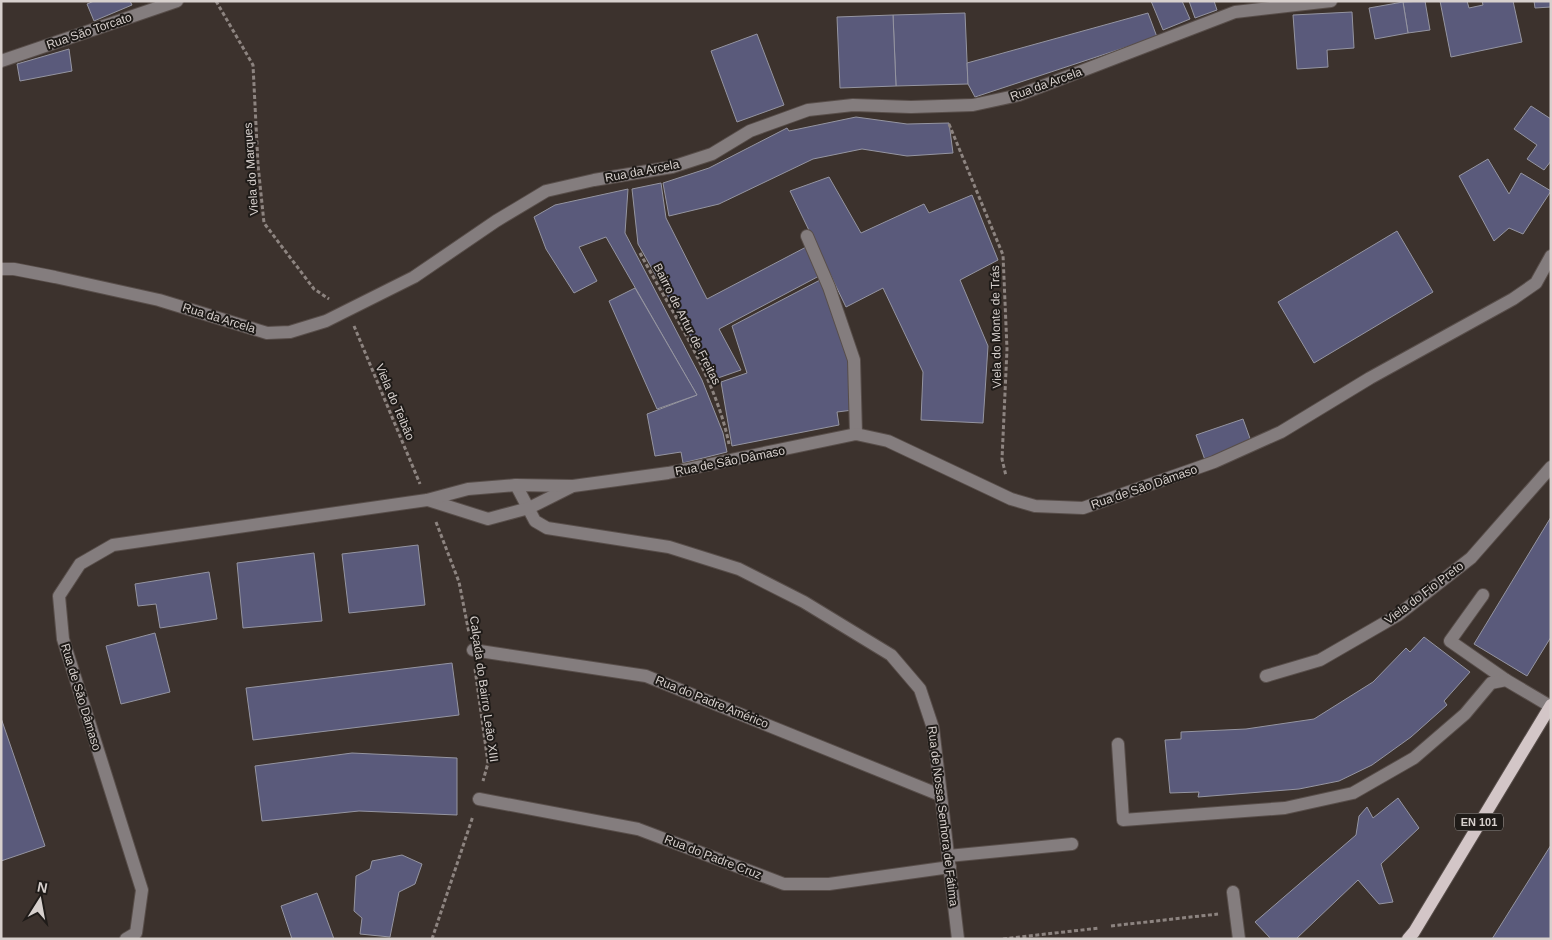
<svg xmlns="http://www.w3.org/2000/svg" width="1552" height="940" viewBox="0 0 1552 940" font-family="Arial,sans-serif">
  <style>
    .building { fill: #5a5a7b; stroke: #9595a1 }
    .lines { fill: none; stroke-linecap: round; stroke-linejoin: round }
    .minor-casing { stroke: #584e4a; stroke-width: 14 }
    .major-casing { stroke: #584e4a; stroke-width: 14 }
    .path { stroke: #8d8480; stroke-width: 3; stroke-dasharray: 4 2.5; stroke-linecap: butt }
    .minor { stroke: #847d7e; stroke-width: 12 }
    .major { stroke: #d3c6c7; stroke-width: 12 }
    .labels { text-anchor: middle; stroke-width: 4; stroke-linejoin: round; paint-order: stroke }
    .shield { fill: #1f1b18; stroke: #a09a97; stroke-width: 1 }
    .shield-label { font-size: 11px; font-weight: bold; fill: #d7d0cd }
    .street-label { font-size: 12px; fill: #d7d0cd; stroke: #1f1b18 }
  </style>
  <rect width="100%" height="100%" fill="#3c322d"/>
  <g class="building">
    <path d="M94,1H130L132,5L94,21L87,4Z"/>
    <path d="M1151,1H1182L1190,19L1163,30Z"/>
    <path d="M1189,1H1214L1217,10L1195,18Z"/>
    <path d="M1425,1L1430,30L1408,33L1403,2Z"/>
    <path d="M1440,1H1467L1469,8L1483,5L1482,1H1513L1522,42L1451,57Z"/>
    <path d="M1534,1H1551V7L1535,8Z"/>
    <path d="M1403,2L1408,33L1375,39L1369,8Z"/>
    <path d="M1352,12L1354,48L1327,50L1328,67L1297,69L1293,15Z"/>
    <path d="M965,13L968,84L896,86L893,15Z"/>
    <path d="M1148,13L1157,37L975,97L968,84L967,63Z"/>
    <path d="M893,15L896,86L840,88L837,17Z"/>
    <path d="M757,34L784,105L737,122L711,51Z"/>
    <path d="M69,49L72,71L20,81L17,64Z"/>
    <path d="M1531,106L1551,119V161L1544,170L1527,159L1537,145L1514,129Z"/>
    <path d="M856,117L907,124L949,123L953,153L907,156L862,149L813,159L719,204L669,216L663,183L709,168L787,128L789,131Z"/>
    <path d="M1488,159L1509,194L1521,173L1551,191L1523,234L1509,228L1494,241L1459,176Z"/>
    <path d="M829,177L861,233L924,204L929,213L972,195L998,260L960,280L988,346L983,423L921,420L923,372L883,288L846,307L790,191Z"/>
    <path d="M661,183L666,218L707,299L808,246L821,275L719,329L741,370L715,379L638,244L632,189Z"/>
    <path d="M628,189L625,233L702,380L723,433L727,452L683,463L681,452L655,456L647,414L697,395L606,237L579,247L597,281L574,293L546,249L534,217L555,205Z"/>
    <path d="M1397,231L1433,292L1314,363L1278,302Z"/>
    <path d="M822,279L850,365L853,410L837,412L839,425L732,446L721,382L747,373L732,326Z"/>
    <path d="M635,288L697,395L657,409L609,301Z"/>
    <path d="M1243,419L1252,444L1205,460L1196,435Z"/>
    <path d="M1551,517V637L1527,676L1474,644Z"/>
    <path d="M418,545L425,605L349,613L342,554Z"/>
    <path d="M314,553L322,621L243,628L237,563Z"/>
    <path d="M209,572L217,619L160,628L156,604L138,606L135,584Z"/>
    <path d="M155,633L170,692L121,704L106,646Z"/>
    <path d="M1424,637L1470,672L1444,701L1447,705L1411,737L1372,765L1339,781L1299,789L1198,797L1199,792L1170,793L1165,740L1181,739V732L1246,729L1314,719L1373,682L1406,648L1410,652Z"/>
    <path d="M452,663L459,715L253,740L246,688Z"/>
    <path d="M1,718L45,846L1,861Z"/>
    <path d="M352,753L457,758V815L359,811L262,821L255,766Z"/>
    <path d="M1398,798L1419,828L1381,864L1393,902L1379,904L1358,880L1296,939H1271L1255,922L1356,835L1359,816L1367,807L1373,818Z"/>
    <path d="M1551,845V939H1492Z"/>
    <path d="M402,855L422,864L415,884L399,892L390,937L360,934L362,918L354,911L356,876L370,869L372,861Z"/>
    <path d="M317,893L334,939H292L281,906Z"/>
  </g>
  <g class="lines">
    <defs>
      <g id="minor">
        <path d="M1,61L177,1"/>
        <path d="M807,236L829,287L854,360L856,434"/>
        <path d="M1,269H14L55,277L159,300L267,333L290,332L326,321L414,277L496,221L546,191L594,180L672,167L712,154L750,131L808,110L853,105L911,107L973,105L1019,95L1235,12L1331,1"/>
        <path d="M516,485L535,521L547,528L669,547L739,569L804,602L891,655L920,689L933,728L958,939"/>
        <path d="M428,500L488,519L529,508L571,487"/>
        <path d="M1483,595L1450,641L1506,680"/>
        <path d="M473,650L646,676L940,795"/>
        <path d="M1266,676L1320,660L1398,615L1471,558L1551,467"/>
        <path d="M1118,744L1123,820L1285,808L1353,793L1414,758L1465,714L1491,683L1506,680L1550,706"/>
        <path d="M479,799L638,829L784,884H829L950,867"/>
        <path d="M948,856L1072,844"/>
        <path d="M1233,892L1239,939"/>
        <path d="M126,939L136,933L142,890L63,639L59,596L80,564L113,545L427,500L468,489L516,485L573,486L668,473L856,434L888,441L1011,499L1035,506L1083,508L1214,462L1281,432L1370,378L1513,299L1536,283L1551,256"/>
      </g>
      <path id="major" d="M1408,939L1414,932L1551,705"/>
    </defs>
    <use href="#minor" class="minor-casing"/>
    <use href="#major" class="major-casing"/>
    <g class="path">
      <path d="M216,1L253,65L258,165L264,223L314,289L329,299"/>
      <path d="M949,124L1003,255L1007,349L1002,459L1006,476"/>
      <path d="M640,253C673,314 715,376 729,444"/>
      <path d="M354,326L420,484"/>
      <path d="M436,522L459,582L469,633"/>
      <path d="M475,669L488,763L483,781"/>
      <path d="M1111,926L1218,914"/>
      <path d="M432,939L473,816"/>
      <path d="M1003,939L1099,928"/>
    </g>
    <use href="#minor" class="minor"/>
    <use href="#major" class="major"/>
  </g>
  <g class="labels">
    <rect class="shield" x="1455" y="813.5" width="48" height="17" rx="4"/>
    <g class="shield-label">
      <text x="1479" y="826">EN 101</text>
    </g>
    <g class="street-label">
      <text transform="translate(89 31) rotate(-19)" y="4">Rua São Torcato</text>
      <text transform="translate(1046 84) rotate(-20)" y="4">Rua da Arcela</text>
      <text transform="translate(251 169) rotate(-94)" y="4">Viela do Marques</text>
      <text transform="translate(642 171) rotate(-11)" y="4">Rua da Arcela</text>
      <text transform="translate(219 318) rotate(17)" y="4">Rua da Arcela</text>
      <text transform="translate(687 324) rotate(63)" y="4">Bairro de Artur de Freitas</text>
      <text transform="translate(996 327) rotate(-91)" y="4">Viela do Monte de Trás</text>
      <text transform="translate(395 402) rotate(67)" y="4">Viela do Teibão</text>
      <text transform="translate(730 461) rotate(-11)" y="4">Rua de São Dâmaso</text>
      <text transform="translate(1144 487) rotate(-19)" y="4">Rua de São Dâmaso</text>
      <text transform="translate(1424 593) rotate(-37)" y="4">Viela do Fio Preto</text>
      <text transform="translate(484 689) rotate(82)" y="4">Calçada do Bairro Leão XIII</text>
      <text transform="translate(81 697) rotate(73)" y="4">Rua de São Dâmaso</text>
      <text transform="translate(712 702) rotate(22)" y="4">Rua do Padre Américo</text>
      <text transform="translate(943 816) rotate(83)" y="4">Rua de Nossa Senhora de Fátima</text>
      <text transform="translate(713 857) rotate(21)" y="4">Rua do Padre Cruz</text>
    </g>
  </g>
  <rect width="1552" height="940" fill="none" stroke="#d7d0cd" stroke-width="5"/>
  <g transform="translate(40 900) rotate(11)" stroke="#1f1b18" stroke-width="4" paint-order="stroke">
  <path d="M0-4L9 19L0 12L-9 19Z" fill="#d7d0cd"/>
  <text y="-8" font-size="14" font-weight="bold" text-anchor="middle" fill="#d7d0cd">N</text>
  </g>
</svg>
